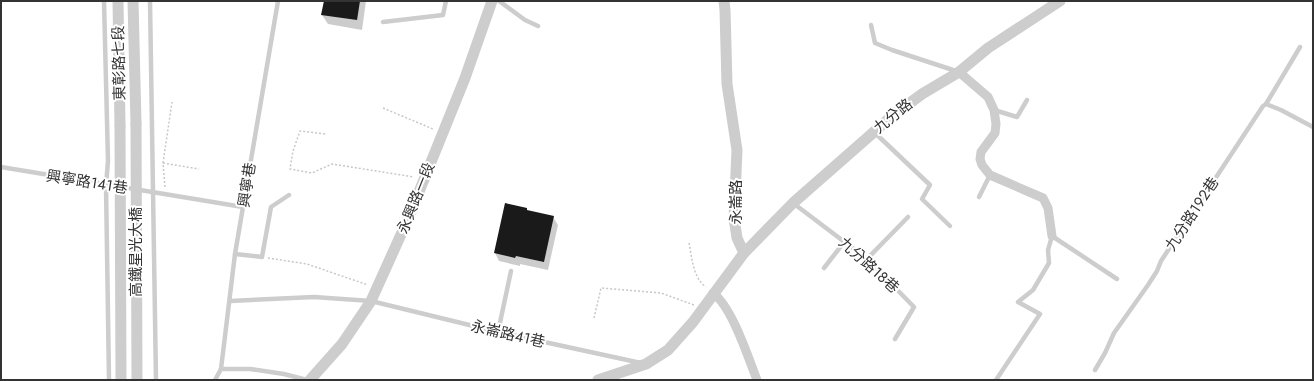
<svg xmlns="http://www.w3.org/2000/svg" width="1314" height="381" viewBox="0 0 1314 381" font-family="Jost,'Noto Sans TC',sans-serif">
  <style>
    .shadow { fill: #0003 }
    .building { fill: #1a1a1a }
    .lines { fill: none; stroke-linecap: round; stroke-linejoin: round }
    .path { stroke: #c7c7c7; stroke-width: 1.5; stroke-dasharray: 2 2; stroke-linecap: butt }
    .service { stroke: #cdcdcd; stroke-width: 4.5 }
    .minor { stroke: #cdcdcd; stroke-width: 9 }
    .tertiary { stroke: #cdcdcd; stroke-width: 11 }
    .tertiary-bridge { stroke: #cdcdcd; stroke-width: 11 }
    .labels { text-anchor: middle; stroke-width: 4; stroke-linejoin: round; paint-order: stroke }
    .street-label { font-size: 15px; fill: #333; stroke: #fff }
  </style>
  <rect width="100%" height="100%" fill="#fff"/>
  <g class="shadow">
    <path d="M324,1H366L362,30L328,24L322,15Z"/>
    <path d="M528,212L553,217L558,225L548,270L520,264V266L499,261L495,253Z"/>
  </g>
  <g class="building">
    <path d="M324,1H360L357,20L321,15Z"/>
    <path d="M505,203L527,208V210L554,216L544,262L516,256L515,258L494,253Z"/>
  </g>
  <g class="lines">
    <g class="path">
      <path d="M383,108L433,129"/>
      <path d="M325,134L300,131L293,151L290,169L312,173L332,164L414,177"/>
      <path d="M163,163L199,169"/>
      <path d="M165,187L163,163L172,102"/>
      <path d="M689,243C692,258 693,278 706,287"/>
      <path d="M268,258L307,264L368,285"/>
      <path d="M594,318L601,288L661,293L694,305"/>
    </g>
    <g class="service">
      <path d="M104,1L108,161L106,185L109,380"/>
      <path d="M150,1L156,380"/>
      <path d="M499,1L525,20L538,26"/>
      <path d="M383,22L443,15L446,1"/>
      <path d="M871,25L875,43L892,50L956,71"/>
      <path d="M1266,104L1300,47"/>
      <path d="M994,110L1017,117L1027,100"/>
      <path d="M874,132L930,185L922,199L950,226"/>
      <path d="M1,167L243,207"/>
      <path d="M979,197L990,175"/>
      <path d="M793,203L867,259L914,307L895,339"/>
      <path d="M235,254L262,257L271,207L289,195"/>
      <path d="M867,259L908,217"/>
      <path d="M824,268L845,241"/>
      <path d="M230,301L314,297L371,301L498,332L641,363"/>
      <path d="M498,332L511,271"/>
      <path d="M221,369H250L284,374L307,380"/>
      <path d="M1095,370L1105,353L1114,333L1148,285L1157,271L1161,261L1263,106L1266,104L1281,110L1313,127"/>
      <path d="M215,380L221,369L235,254L278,1"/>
      <path d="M996,380L1040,314L1018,302L1033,290L1049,263L1048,250L1052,236L1117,279"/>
    </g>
    <g class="minor">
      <path d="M959,72L988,97L994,110L996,124L995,133L981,152L980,159L982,165L990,175L1043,198L1048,208L1052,236"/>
      <path d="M713,293C732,307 748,357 757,380"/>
    </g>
    <g class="tertiary">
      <path d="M118,1L120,126"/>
      <path d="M133,1L136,124"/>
      <path d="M724,1L725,10L727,84L737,150L734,218L737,238L744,253"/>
      <path d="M310,380L342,344L371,301L408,219L465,78L492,1"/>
      <path d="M598,380L646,364L668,350L693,322L744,253L793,203L891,117L922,94L959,72L988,48L1060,1"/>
    </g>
    <g class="tertiary-bridge">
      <path d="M136,124L137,380"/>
      <path d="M120,126L121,380"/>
    </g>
  </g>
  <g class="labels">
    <g class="street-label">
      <text transform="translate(119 63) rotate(-91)" y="5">東彰路七段</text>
      <text transform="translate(893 116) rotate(-39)" y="5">九分路</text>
      <text transform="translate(87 182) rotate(9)" y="5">興寧路141巷</text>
      <text transform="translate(247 185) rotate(-81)" y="5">興寧巷</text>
      <text transform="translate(416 198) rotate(-68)" y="5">永興路一段</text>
      <text transform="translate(736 202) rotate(-90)" y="5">永崙路</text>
      <text transform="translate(1192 214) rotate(-57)" y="5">九分路192巷</text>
      <text transform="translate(136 252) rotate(-90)" y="5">高鐵星光大橋</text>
      <text transform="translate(869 265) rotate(42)" y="5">九分路18巷</text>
      <text transform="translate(508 334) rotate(13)" y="5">永崙路41巷</text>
    </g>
  </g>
  <rect width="1314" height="381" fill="none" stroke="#333333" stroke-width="4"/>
</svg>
